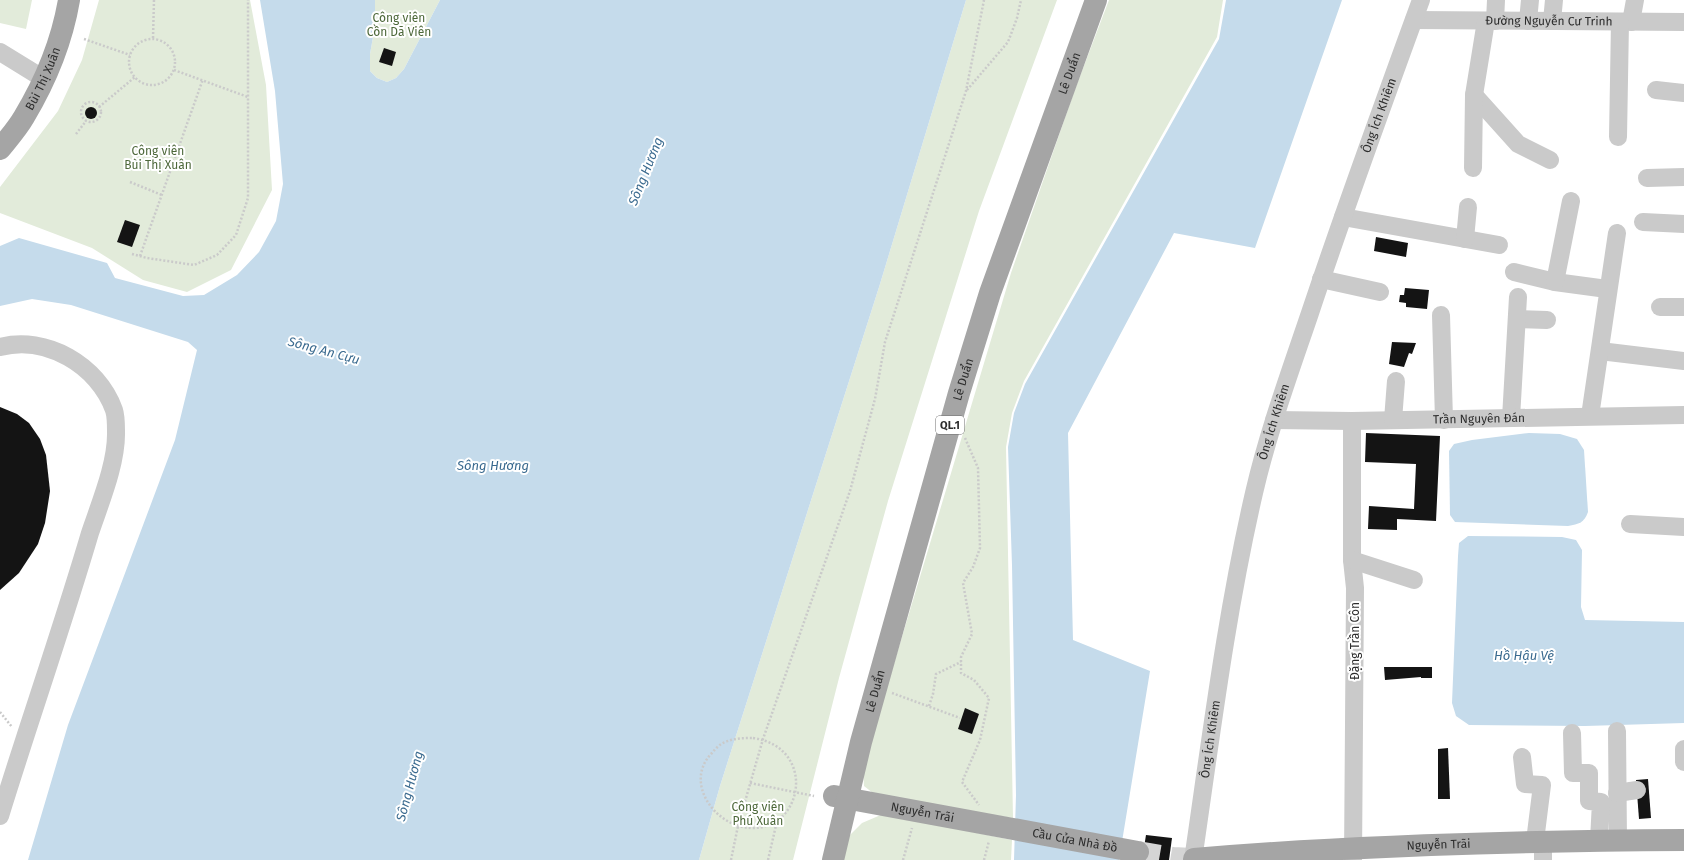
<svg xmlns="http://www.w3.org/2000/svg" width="1684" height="860" viewBox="0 0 1684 860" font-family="'Fira Sans',sans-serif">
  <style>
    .green { fill: #e2ebda }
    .water { fill: #c5dbeb }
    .building { fill: #141414 }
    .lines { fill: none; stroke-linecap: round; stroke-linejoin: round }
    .major-tunnel { stroke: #d5d5d5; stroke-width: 22; stroke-dasharray: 22 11; stroke-linecap: butt }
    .path { stroke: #cacaca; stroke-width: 2.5; stroke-dasharray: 2 2; stroke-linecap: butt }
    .minor { stroke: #cacaca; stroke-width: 18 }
    .major { stroke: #a5a5a5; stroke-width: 22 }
    .labels { text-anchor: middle; stroke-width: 4; stroke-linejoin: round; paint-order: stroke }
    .shield { fill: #fff; stroke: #6c6c6c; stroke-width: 1 }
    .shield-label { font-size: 11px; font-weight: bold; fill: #2d2d2d }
    .park-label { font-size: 12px; fill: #4d683a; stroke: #fff }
    .street-label { font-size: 12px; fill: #2d2d2d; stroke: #fff }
    .water-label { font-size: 13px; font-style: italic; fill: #3a6a8f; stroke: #fff }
  </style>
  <rect width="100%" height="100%" fill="#fff"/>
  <g class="green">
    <path d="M0,0H32L26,29L0,23Z"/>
    <path d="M99,0H250L266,85L272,190L231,270L187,292L143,280L92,248L0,213V187L58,111L82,60Z"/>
    <path d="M375,0H440L404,69L396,78L387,82L377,78L370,71V54L375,26Z"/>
    <path d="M966,0H1057L979,211L888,501L839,678L793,860H699L720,786L880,284Z"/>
    <path d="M1109,0H1223L1217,37L1024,381L1012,413L1006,447L1013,818L878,797L864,786L863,767L1011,273L1074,92Z"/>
    <path d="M883,814L1012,840L1011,860H841L845,840L862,823Z"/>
  </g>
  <g class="water">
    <path d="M260,0H375V26L370,54V71L377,78L387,82L396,78L404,69L440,0H966L880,284L720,786L699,860H28L68,725L175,440L197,350L188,342L71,305L32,299L0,306V246L19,238L107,263L115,278L183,296L204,295L237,275L259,252L276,221L283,184L275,91Z"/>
    <path d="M1226,0H1342L1255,248L1174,233L1068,433L1073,640L1150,671L1119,860H1014L1016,795L1012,565L1008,447L1014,413L1025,384L1219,39Z"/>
    <path d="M1529,433L1560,434L1577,439L1584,450L1588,512C1584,523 1579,524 1568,526L1455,522L1450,515L1449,451L1454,444L1472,440Z"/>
    <path d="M1468,536L1562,537L1576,540L1582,550L1581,607L1585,620L1684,622V723L1585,726L1469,725L1456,716L1452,703L1458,556L1459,543Z"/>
  </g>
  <g class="building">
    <path d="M384,48L396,52L392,66L379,62Z"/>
    <circle cx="91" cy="113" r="6"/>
    <path d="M125,220L140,225L132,247L117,242Z"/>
    <path d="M1376,237L1408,243L1406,257L1374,251Z"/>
    <path d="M1405,288L1429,290L1427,309L1406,307V303L1399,302L1400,295H1404Z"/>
    <path d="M1392,342L1416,343L1412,354L1409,353L1404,367L1389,364Z"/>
    <path d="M0,407L17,414L29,423L40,439L46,455L50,491L45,523L38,544L19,573L0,590Z"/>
    <path d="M1366,433L1440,436L1436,521L1397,519V530L1368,529L1369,506L1414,509L1416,464L1365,462Z"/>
    <path d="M1384,667H1432V678H1421V677L1385,680Z"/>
    <path d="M965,708L979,714L972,734L958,729Z"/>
    <path d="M1448,748L1450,799H1438V749Z"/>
    <path d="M1648,779L1651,818L1639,819L1636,780Z"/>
    <path d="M1146,835L1172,838L1169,860H1142Z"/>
  </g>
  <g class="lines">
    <path class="major-tunnel" d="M1138,852L1173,858L1194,859"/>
    <g class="path">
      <path d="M153,38L154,0"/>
      <circle cx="152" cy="62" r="23"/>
      <path d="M84,39L130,55"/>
      <path d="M174,70L248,97"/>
      <path d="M967,90L1008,42L1017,18L1021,0"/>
      <circle cx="91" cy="112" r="10"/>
      <path d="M99,107L135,77"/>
      <path d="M76,134L86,121"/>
      <path d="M130,182L162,195"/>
      <path d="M132,254L147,258L194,265L217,255L236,235L248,198V0"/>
      <path d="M140,256L203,79"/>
      <path d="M965,438L978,468L980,548L973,567L963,583L972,634L961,657V673L974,680L989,698L980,740L962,782L979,805"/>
      <path d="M892,693L960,718"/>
      <path d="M929,706L933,694L936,674L961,662"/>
      <path d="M0,712L12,727"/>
      <path d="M753,738C817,747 804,830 751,828C715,827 683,782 712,753C715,749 719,745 723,743C733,738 743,738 753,738Z"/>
      <path d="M750,783L814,796"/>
      <path d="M731,860L738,826L763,739L850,491L875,399L885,342L966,91L984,0"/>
      <path d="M768,860L777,821"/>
      <path d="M903,860L912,828"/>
      <path d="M984,860L989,841"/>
    </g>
    <g class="minor">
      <path id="s1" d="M1414,20L1684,22"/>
      <path d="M1495,21L1496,0"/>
      <path d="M1528,21L1530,0"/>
      <path d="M1552,21L1554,0"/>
      <path d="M1631,22L1635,0"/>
      <path d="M0,52L44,79"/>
      <path d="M1656,90L1684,93"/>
      <path d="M1474,95L1518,144L1550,160"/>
      <path d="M1618,137L1620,22"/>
      <path d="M1473,168L1474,95L1486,21"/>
      <path d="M1647,178L1684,177"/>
      <path d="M1343,217L1499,245"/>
      <path d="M1643,222L1684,224"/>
      <path d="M1465,239L1468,207"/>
      <path d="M1514,272L1555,282L1607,289"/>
      <path d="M1321,279L1380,292"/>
      <path d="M1555,282L1571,201"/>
      <path d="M1660,307H1684"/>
      <path d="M1441,315L1444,420"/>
      <path d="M1517,319L1547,320"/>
      <path d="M0,347C46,335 98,365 114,410C116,416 116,425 116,431C117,463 100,503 90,533C62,628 29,722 0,816"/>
      <path d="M1600,351L1684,361"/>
      <path d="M1590,416L1617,233"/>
      <path d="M1511,418L1518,297"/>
      <path id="s2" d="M1274,420L1352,421L1684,415"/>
      <path d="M1393,420L1396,381"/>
      <path d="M1352,421V560L1355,588L1353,860"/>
      <path d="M1630,524L1684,527"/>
      <path d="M1352,560L1414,580"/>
      <path d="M1617,731L1618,840"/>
      <path d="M1572,733L1573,773H1589V801L1601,802L1599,840"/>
      <path d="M1684,749V762"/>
      <path d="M1522,757L1525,784L1542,785L1535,841"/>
      <path d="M1617,793L1637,790"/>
      <path d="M1543,841V860"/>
      <path id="s3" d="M1193,860C1211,737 1226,614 1254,493C1268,432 1290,372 1310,313C1345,208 1383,104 1421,0"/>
    </g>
    <g class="major">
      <path id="s4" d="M0,149C8,139 17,129 24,117C45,82 62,41 69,0"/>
      <path id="s5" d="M834,796L1138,852"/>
      <path id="s6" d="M1194,859C1357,845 1520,841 1684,840"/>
      <path id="s7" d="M833,860L861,742L959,393L990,293L1096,0"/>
    </g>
  </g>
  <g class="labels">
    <rect class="shield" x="936" y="416" width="28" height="18" rx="3"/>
    <g class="shield-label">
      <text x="950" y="429">QL.1</text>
    </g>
    <g class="park-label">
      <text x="399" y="22">Công viên<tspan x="399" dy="14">Cồn Dã Viên</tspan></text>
      <text x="158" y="155">Công viên<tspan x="158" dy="14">Bùi Thị Xuân</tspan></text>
      <text x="758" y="811">Công viên<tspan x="758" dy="14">Phú Xuân</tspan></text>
    </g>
    <g class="street-label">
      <text dy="4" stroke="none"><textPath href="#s1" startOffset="135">Đường Nguyễn Cư Trinh</textPath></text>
      <text dy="4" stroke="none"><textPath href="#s7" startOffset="822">Lê Duẩn</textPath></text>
      <text dy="4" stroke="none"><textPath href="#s4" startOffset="83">Bùi Thị Xuân</textPath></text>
      <text dy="4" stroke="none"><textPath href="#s3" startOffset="770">Ông Ích Khiêm</textPath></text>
      <text dy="4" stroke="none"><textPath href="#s7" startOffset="498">Lê Duẩn</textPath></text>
      <text dy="4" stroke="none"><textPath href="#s2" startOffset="205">Trần Nguyên Đán</textPath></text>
      <text dy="4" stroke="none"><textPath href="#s3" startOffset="446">Ông Ích Khiêm</textPath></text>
      <text transform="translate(1355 641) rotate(-90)" y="4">Đặng Trần Côn</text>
      <text dy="4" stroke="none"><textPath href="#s7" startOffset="174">Lê Duẩn</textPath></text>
      <text dy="4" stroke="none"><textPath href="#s3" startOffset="122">Ông Ích Khiêm</textPath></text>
      <text dy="4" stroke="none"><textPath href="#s5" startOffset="90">Nguyễn Trãi</textPath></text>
      <text dy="4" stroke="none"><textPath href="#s5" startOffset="245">Cầu Cửa Nhà Đồ</textPath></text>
      <text dy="4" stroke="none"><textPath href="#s6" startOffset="245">Nguyễn Trãi</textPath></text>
    </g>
    <g class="water-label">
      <text transform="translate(645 171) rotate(-68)" y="5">Sông Hương</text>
      <text transform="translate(324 350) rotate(15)" y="5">Sông An Cựu</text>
      <text x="493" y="470">Sông Hương</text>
      <text x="1524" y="660">Hồ Hậu Vệ</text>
      <text transform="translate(409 786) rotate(-75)" y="5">Sông Hương</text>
    </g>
  </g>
</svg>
